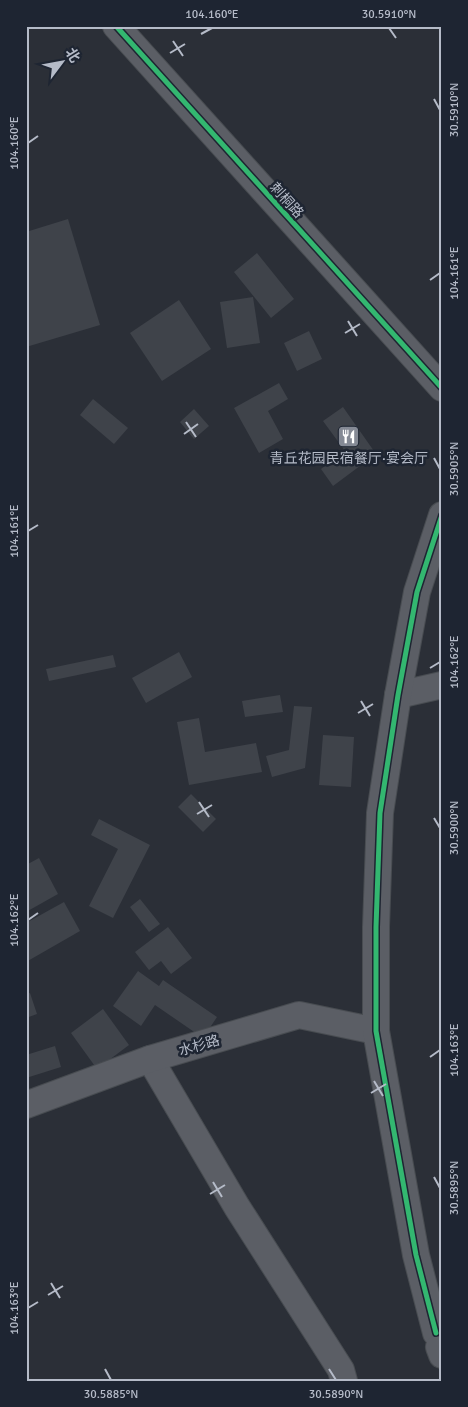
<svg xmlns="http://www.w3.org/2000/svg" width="468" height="1407" viewBox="0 0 468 1407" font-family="Signika,'Noto Sans SC',sans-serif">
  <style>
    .building { fill: #3f434a }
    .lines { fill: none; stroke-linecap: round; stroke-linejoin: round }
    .minor-casing { stroke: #484c51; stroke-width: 28 }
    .minor { stroke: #5b5e65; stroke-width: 26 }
    .cycleway-casing { stroke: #1e2532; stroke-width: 8 }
    .cycleway { stroke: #33b770; stroke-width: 5 }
    .ticks { fill: none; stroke: #b5bbc8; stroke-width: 2 }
    .labels { text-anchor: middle; stroke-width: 5; stroke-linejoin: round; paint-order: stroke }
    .street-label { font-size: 14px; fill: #b5bbc8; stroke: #1e2532 }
    .poi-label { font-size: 14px; fill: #b5bbc8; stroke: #1e2532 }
    .neatline { fill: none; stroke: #b5bbc8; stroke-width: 2 }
    .ticks-label { font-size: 12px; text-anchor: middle; fill: #b5bbc8 }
  </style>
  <rect width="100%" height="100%" fill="#2b2f37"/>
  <g class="building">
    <path d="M68,219L100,325L26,347V232Z"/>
    <path d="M257,253L294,299L271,318L234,272Z"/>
    <path d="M253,297L260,343L227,348L220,302Z"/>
    <path d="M179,300L211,349L162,381L130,333Z"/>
    <path d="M309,331L322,359L297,371L284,343Z"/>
    <path d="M279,383L288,399L268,411L283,439L259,453L234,408Z"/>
    <path d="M93,399L128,428L114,444L80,415Z"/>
    <path d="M343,407L376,454L333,486L321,469L345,451L323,421Z"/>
    <path d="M194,409L209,426L194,439L180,422Z"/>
    <path d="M179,652L192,677L146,703L132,678Z"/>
    <path d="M113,655L116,667L49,681L46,669Z"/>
    <path d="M280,695L283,712L245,717L242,701Z"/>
    <path d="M294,706L312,707L305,768L272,777L266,756L289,750Z"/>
    <path d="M199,718L205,752L256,743L262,772L189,785L177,722Z"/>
    <path d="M323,735L354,737L351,787L319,785Z"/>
    <path d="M191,794L216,819L203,832L178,807Z"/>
    <path d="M99,819L150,845L113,918L89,906L118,849L91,835Z"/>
    <path d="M39,858L58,894L26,912V865Z"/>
    <path d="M140,899L160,924L149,932L130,907Z"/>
    <path d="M64,902L80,931L26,962V923Z"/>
    <path d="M168,927L192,958L171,974L161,961L149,970L135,952Z"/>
    <path d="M138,971L159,986L163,980L217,1017L203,1038L155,1005L141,1026L113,1006Z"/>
    <path d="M30,993L37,1014L26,1018V994Z"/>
    <path d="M103,1009L129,1045L97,1069L71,1033Z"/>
    <path d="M55,1046L61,1067L26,1078V1055Z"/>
  </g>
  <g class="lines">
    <defs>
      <g id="minor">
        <path d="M116,26L442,388"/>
        <path d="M398,695L442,685"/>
        <path d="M150,1059L237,1207L341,1370L344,1381"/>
        <path d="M26,1105L150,1059L299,1015L376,1031"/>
        <path d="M436,1333L416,1255L376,1031V927L380,813L398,695L417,592L442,515"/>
        <path d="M439,1347L442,1355"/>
      </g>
    </defs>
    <use href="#minor" class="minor-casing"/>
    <use href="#minor" class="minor"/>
    <defs>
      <g id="cycleway">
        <path d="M116,26L442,388"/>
        <path d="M436,1333L416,1255L376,1031V927L380,813L398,695L417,592L442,515"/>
      </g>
    </defs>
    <use href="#cycleway" class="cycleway-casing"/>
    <use href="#cycleway" class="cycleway"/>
  </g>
  <path class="ticks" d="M389,28L396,38M201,34L212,28M173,41L183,56M170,53L185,44M434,99L440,110M28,143L38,136M430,280L440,273M348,321L357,336M345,333L360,324M186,422L196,437M184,434L198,424M434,458L440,469M28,531L38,525M430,668L440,662M361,701L370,716M358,713L373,704M199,802L209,817M197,814L212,805M434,818L440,828M28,920L38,913M430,1057L440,1050M374,1081L383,1096M371,1093L386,1084M434,1177L440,1188M213,1182L222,1197M210,1194L225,1185M51,1283L60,1298M48,1295L63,1286M28,1308L38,1302M105,1369L111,1380M329,1369L336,1380"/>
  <defs>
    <symbol id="restaurant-square" viewBox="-11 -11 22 22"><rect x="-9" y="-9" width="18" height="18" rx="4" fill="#858a95" stroke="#1e2532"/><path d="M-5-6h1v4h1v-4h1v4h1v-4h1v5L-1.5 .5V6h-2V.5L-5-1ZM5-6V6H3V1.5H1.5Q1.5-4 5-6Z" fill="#fff"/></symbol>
  </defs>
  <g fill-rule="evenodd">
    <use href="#restaurant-square" x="336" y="424" width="25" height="25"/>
  </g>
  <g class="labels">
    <g class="street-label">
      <text transform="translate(287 200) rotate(48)" y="5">刺桐路</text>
      <text transform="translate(199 1045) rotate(-16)" y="5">水杉路</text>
    </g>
    <g class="poi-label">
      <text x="349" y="463">青丘花园民宿餐厅·宴会厅</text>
    </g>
  </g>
  <rect width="468" height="1407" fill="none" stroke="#1e2532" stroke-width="55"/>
  <g transform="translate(62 62) rotate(58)" stroke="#1e2532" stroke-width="4" paint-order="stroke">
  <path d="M0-4L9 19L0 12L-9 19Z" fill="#b5bbc8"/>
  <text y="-8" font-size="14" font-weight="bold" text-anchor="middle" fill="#b5bbc8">北</text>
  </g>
  <rect x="28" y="28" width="412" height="1352" class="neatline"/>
  <g class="ticks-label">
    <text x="212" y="18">104.160°E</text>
    <text x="389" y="18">30.5910°N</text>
    <text transform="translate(454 110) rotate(-90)" y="4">30.5910°N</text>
    <text transform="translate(14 143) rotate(-90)" y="4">104.160°E</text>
    <text transform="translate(454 273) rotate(-90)" y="4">104.161°E</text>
    <text transform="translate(454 469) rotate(-90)" y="4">30.5905°N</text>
    <text transform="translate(14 531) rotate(-90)" y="4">104.161°E</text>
    <text transform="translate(454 662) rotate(-90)" y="4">104.162°E</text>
    <text transform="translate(454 828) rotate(-90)" y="4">30.5900°N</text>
    <text transform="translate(14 920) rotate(-90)" y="4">104.162°E</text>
    <text transform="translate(454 1050) rotate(-90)" y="4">104.163°E</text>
    <text transform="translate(454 1188) rotate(-90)" y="4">30.5895°N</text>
    <text transform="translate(14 1308) rotate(-90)" y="4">104.163°E</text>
    <text x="111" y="1398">30.5885°N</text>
    <text x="336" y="1398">30.5890°N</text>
  </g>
</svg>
